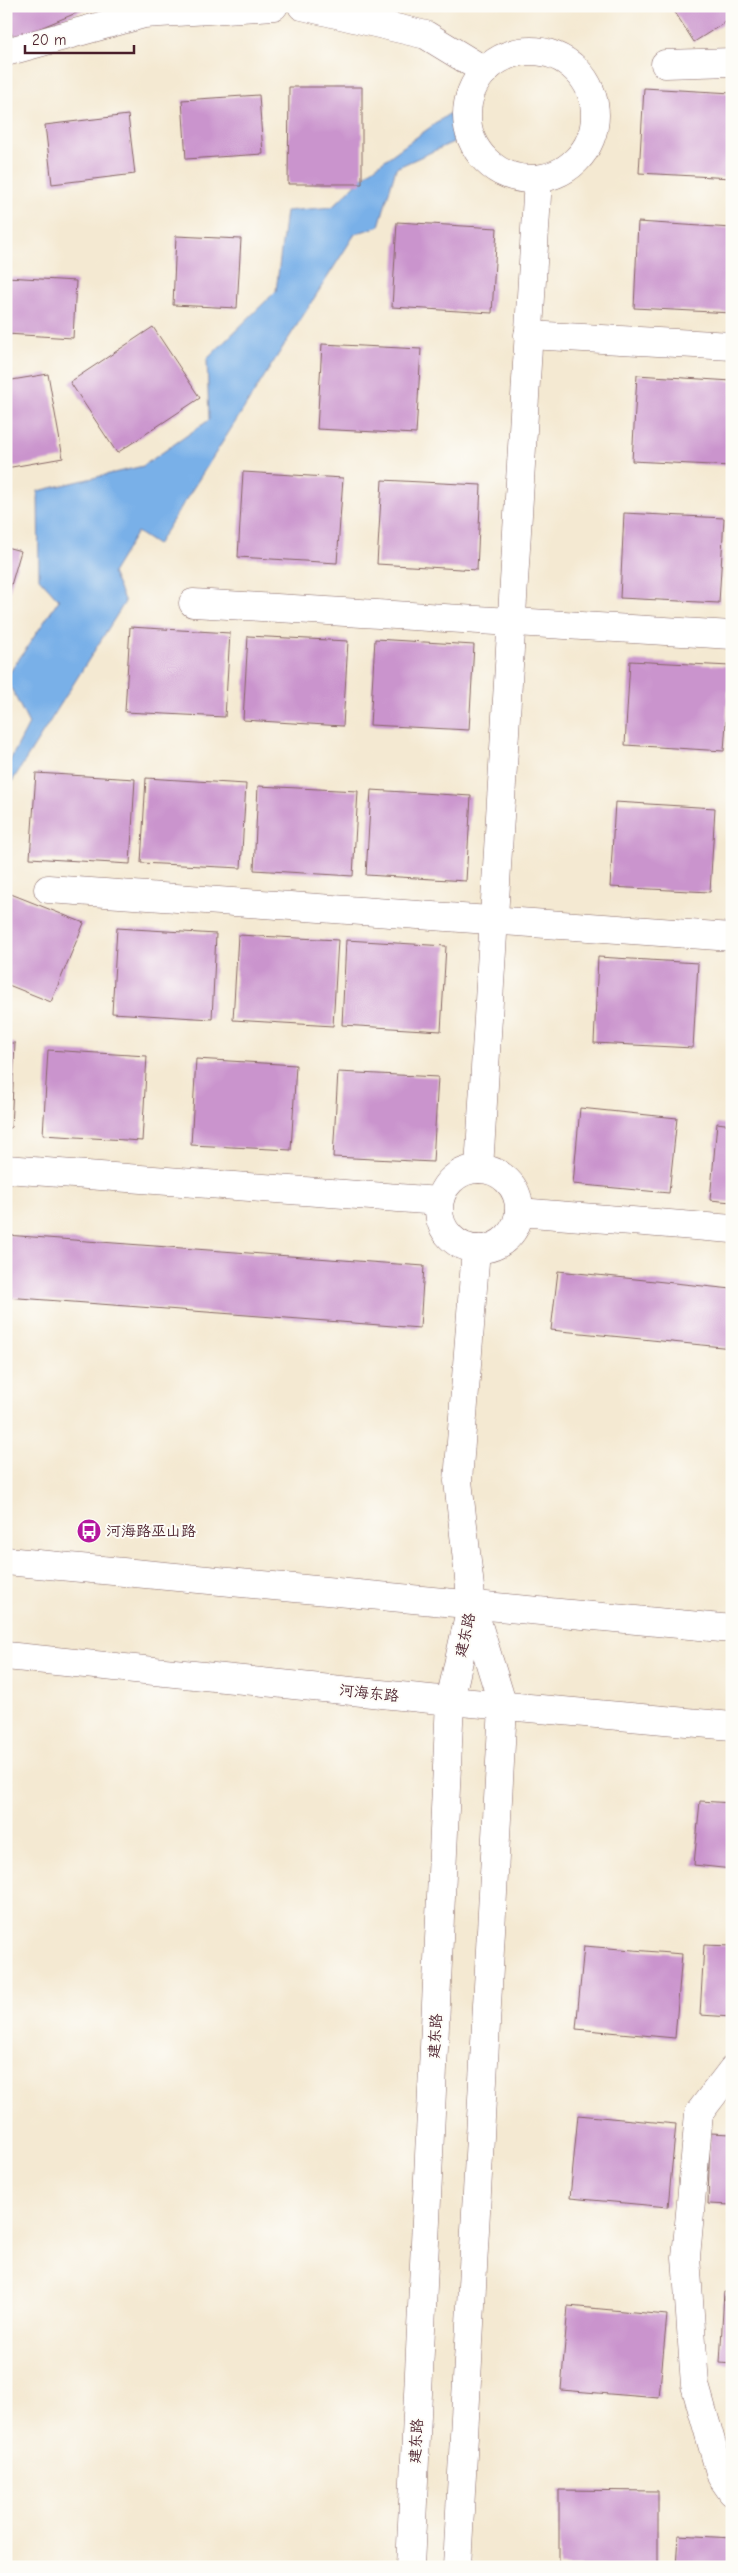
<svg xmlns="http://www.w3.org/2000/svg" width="738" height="2573" viewBox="0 0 738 2573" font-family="'Comic Neue','LXGW WenKai TC',sans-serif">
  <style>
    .water { fill: #79b0e8; stroke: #62688a }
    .building { fill: #ca94cd }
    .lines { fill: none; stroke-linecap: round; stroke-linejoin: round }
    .minor-casing { stroke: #866665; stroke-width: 29 }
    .major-casing { stroke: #866665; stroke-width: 29 }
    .minor { stroke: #fff; stroke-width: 28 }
    .major { stroke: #fff; stroke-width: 28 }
    .labels { text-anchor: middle; stroke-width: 4; stroke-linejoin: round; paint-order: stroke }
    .poi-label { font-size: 15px; fill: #4a1f2b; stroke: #fdfcf7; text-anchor: start }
    .street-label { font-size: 15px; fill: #4a1f2b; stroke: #fdfcf7 }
  </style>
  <rect width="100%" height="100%" fill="#fdfcf7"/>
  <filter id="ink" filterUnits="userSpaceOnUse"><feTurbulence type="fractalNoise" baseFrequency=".02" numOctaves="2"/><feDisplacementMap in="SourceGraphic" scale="10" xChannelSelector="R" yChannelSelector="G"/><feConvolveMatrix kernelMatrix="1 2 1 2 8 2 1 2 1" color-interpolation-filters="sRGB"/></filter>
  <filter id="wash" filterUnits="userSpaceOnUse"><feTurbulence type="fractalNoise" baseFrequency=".0096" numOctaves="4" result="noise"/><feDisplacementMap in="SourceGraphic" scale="20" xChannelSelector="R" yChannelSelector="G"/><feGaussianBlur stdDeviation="1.12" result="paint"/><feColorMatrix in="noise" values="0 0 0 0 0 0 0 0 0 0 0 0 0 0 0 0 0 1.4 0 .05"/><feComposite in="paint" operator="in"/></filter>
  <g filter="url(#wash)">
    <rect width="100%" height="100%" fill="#f4e9d2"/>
    <path class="water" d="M450,113L469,135L396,168L379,226L355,234L157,545L137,532L112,573L125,602L6,791V768L29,724L6,678L59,600L39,578L38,491L143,466L209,420L207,359L276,291L286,211L332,207L371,170Z"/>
    <g id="blocks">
      <g class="building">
        <path d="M6,6H93L14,39L6,21Z"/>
        <path d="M671,6H732V18L694,42Z"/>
        <path d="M289,87H362V184H288Z"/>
        <path d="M644,88L732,93V178L639,173Z"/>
        <path d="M259,95L263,154L186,159L182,100Z"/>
        <path d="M128,115L135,174L52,184L45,125Z"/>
        <path d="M397,222L497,228L492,313L392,307Z"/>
        <path d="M638,222L732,228V313L634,308Z"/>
        <path d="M176,236L241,239L237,308L173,305Z"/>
        <path d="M6,277L76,281L73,338L6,334Z"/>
        <path d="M153,327L200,398L117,453L70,382Z"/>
        <path d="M322,344L421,349L416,434L317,429Z"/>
        <path d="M48,374L63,458L6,468V381Z"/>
        <path d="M637,375L732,381L731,466L632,461Z"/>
        <path d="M243,472L343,478L337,563L238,557Z"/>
        <path d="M382,480L481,485L477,570L377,564Z"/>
        <path d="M624,513L724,518L719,603L620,598Z"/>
        <path d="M6,547L21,551L7,599H6Z"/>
        <path d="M130,627L230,633L225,717L125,712Z"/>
        <path d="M248,636L348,641L343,726L243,720Z"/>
        <path d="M375,639L474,645L469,730L370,725Z"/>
        <path d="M630,661L730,666L724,751L625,745Z"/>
        <path d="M36,773L135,779L130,864L30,858Z"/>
        <path d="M146,778L246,784L241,868L141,863Z"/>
        <path d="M258,786L358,791L353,876L254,870Z"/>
        <path d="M371,790L471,796L466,881L366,875Z"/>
        <path d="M615,802L715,808L710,892L610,887Z"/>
        <path d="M6,892L84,923L51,1002L6,984Z"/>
        <path d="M117,928L216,934L212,1019L112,1013Z"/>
        <path d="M238,935L338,940L333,1026L233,1020Z"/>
        <path d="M346,940L446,946L441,1031L342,1025Z"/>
        <path d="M598,957L698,963L693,1048L594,1043Z"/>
        <path d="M6,1043H15L11,1128H6Z"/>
        <path d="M48,1050L147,1056L142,1141L43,1135Z"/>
        <path d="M196,1059L296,1065L291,1150L191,1145Z"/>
        <path d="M338,1072L438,1077L433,1162L333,1157Z"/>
        <path d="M580,1108L677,1118L669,1193L573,1184Z"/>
        <path d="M717,1123L732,1125V1202L710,1200Z"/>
        <path d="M6,1235L424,1266L420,1328L6,1297Z"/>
        <path d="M558,1271L732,1289V1348L551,1330Z"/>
        <path d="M700,1801L732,1803V1869L694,1865Z"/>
        <path d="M704,1945L732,1946V2017L700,2015Z"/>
        <path d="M584,1946L682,1954L675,2038L576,2029Z"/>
        <path d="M578,2115L676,2124L668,2207L570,2198Z"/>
        <path d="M710,2133L732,2134V2205L708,2204Z"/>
        <path d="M724,2292L732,2293V2364L720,2363Z"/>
        <path d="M568,2306L667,2315L659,2398L561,2390Z"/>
        <path d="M559,2490L658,2491V2567H559Z"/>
        <path d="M678,2535L732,2538V2567H676Z"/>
      </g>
    </g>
  </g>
  <g filter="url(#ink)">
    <use href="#blocks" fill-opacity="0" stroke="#866665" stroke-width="1"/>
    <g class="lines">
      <defs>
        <g id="minor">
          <path d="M302,6L426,35L485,71"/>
          <circle cx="531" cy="115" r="64"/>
          <path d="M6,52L144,14L274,6"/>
          <path d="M665,64L732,62"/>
          <path d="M528,335L732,346"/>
          <path d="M193,603L732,635"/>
          <path d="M48,889L732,937"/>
          <circle cx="479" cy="1209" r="40"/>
          <path d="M6,1169L439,1201"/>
          <path d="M479,1169L538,179"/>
          <path d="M519,1212L732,1229"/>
          <path d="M732,2070L699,2113L686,2257L695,2385L721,2476L732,2492"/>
          <path d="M410,2567L450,1701L471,1606"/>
          <path d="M457,2567L503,1706L472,1605L458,1481L476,1249"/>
        </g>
        <g id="major">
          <path d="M6,1561L732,1629"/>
          <path d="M6,1656L450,1701L732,1726"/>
        </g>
      </defs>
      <use href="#minor" class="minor-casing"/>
      <use href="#major" class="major-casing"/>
      <use href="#minor" class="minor"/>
      <use href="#major" class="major"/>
    </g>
  </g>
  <defs>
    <symbol id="bus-disc" viewBox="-11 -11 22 22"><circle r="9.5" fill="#b5179e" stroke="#fdfcf7"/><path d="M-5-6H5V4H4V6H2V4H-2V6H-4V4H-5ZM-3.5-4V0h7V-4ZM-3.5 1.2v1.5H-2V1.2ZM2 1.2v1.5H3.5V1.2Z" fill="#fff"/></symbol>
  </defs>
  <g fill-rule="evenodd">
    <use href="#bus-disc" x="75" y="1517" width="28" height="28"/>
  </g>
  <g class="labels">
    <g class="poi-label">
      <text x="106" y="1536">河海路巫山路</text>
    </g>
    <g class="street-label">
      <text transform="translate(465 1635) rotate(-77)" y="5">建东路</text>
      <text transform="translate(369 1693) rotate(6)" y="5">河海东路</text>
      <text transform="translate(435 2036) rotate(-87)" y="5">建东路</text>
      <text transform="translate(416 2441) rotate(-87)" y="5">建东路</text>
    </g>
  </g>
  <rect width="738" height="2573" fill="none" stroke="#fdfcf7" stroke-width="25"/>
  <path d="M25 45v8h109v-8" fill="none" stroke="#4a1f2b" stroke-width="2.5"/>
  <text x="32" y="45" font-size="15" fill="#4a1f2b" stroke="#fdfcf7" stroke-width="4" paint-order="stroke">20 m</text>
</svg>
